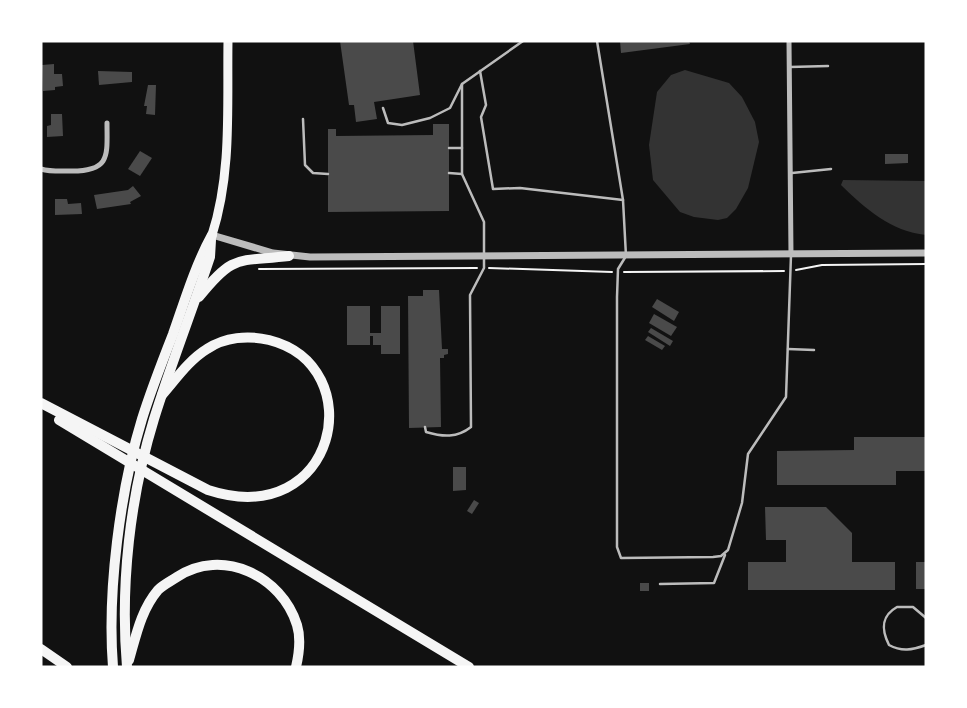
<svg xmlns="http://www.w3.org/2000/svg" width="967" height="708" viewBox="0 0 967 708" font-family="'Noto Sans',sans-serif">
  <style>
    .water { fill: #333 }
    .building { fill: #4a4a4a }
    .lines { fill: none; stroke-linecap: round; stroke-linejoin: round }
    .path { stroke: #f5f5f5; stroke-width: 2 }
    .service { stroke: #bcbcbc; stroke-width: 2.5 }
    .minor { stroke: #bcbcbc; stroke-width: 5 }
    .tertiary { stroke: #bcbcbc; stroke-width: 7 }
    .primary { stroke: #f5f5f5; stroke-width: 9 }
    .motorway { stroke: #f5f5f5; stroke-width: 10 }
  </style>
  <rect width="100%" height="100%" fill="#111"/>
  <g class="water">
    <path d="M685,70L729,83L742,97L755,122L759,142L748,188L736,209L727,218L718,220L694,217L680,212L653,180L649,145L657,92L671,75Z"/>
    <path d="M843,180L926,181V235C890,231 866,209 841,185Z"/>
  </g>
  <g class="building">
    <path d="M340,41H413L420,95L374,102L377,119L356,122L354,105H349Z"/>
    <path d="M620,41H689L690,44L621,53Z"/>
    <path d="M54,64V74H62L63,86L55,87V90L43,91L42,65Z"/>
    <path d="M98,71L132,72V82L99,85Z"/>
    <path d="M148,85H156L155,115L146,114L147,106H144Z"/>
    <path d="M51,114H62L63,136L47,137V126L51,125Z"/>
    <path d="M433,124H449V211L328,212V129H336V136L433,135Z"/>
    <path d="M140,151L152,158L140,176L128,169Z"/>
    <path d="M885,154H908V163L885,164Z"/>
    <path d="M133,186L141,196L130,202L131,204L97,209L94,195L128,190Z"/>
    <path d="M55,199H67L68,204L81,203L82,214L55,215Z"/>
    <path d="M423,290H439L442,349H448V354L444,355V358H440L441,427L409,428L408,296H423Z"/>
    <path d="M657,299L679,312L674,321L652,307Z"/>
    <path d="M347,306H370V333H381V306H400V354H381V345H373V336H370V345H347Z"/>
    <path d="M654,314L677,327L671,336L649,323Z"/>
    <path d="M651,328L673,341L670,346L648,332Z"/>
    <path d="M648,336L665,346L662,350L645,340Z"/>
    <path d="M854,437H926V471H896V485H777V451L854,450Z"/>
    <path d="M453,467H466V490L453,491Z"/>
    <path d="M474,500L479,503L472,514L467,511Z"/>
    <path d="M765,507H826L852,533V562H895V590H748V562H786V540H766Z"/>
    <rect x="916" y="562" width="10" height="27"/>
    <rect x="640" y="583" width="9" height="8"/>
  </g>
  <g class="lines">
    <g class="path">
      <path d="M489,268L612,272"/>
      <path d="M259,269L477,268"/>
      <path d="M796,270L822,265L926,264"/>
      <path d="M624,272L784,271"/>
    </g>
    <g class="service">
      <path d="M597,41L623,200L626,256L618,269L617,297V547L621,558L713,557L721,556L728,550L742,503L748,454L786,397L791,255"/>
      <path d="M790,67L828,66"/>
      <path d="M480,71L486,105L481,117L493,189L520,188L623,200"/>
      <path d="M383,108L388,123L402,125L430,118L450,108L462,84L523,41"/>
      <path d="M303,119L305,165L313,173L328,174"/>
      <path d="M449,148H462"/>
      <path d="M449,173L462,174"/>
      <path d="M792,173L831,169"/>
      <path d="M788,349L814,350"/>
      <path d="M425,427L426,432C443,437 457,438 471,427L470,295L484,268V222L462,174V84"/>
      <path d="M660,584L714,583L725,555"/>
      <path d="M926,618L913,607H897C881,616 881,629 889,645C902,652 912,650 926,645"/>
    </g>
    <g class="minor">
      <path d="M789,41L791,255"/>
      <path d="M41,169C51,172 62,171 72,171C111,171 107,155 107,123"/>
    </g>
    <path class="tertiary" d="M212,235L273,253L310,257L926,253"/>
    <path class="primary" d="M212,235C232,173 227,106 228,41"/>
    <g class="motorway">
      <path d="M199,297C234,253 238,262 289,256"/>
      <path d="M41,403L208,490C337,532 372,366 269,340C248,335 225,337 207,349C189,360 176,379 162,395"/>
      <path d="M59,420L469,667"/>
      <path d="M41,649L67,667"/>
      <path d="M129,660C136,636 141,610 158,590C163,585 171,581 177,577C222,547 282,576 297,625C301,638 299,654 296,667"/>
      <path d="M113,667C107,592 120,491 142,419C151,390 162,362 173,334C185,300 195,266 212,235"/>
      <path d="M127,667C120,585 130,497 154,419C171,364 192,311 210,257L211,240"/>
    </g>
  </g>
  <rect width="967" height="708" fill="none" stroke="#ffffff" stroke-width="85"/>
</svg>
